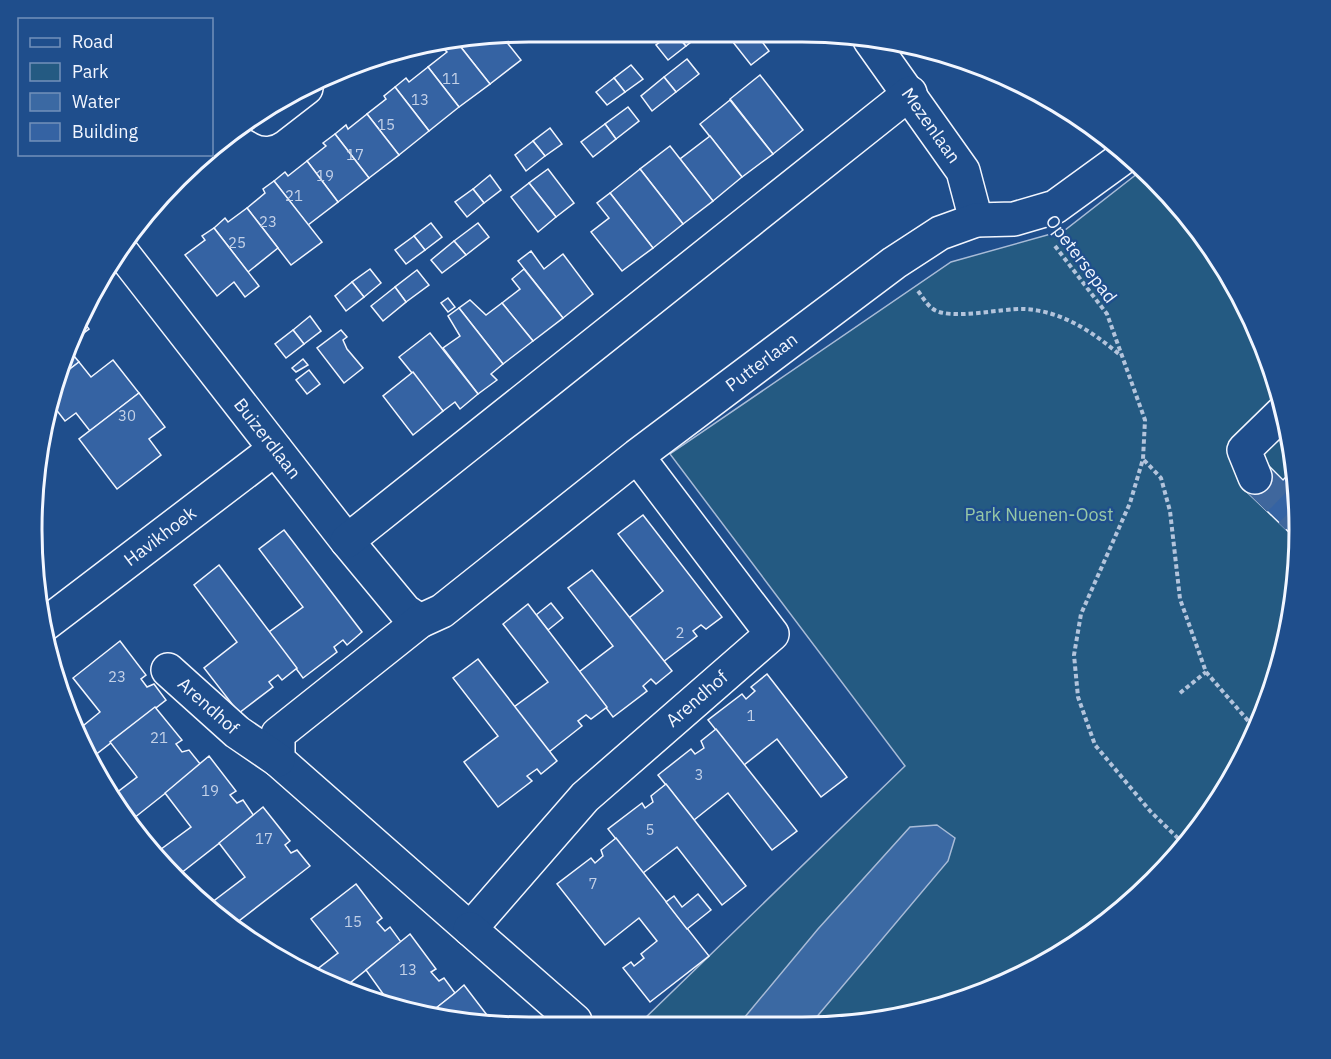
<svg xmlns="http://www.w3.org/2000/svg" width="1331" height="1059" viewBox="0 0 1331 1059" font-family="'IBM Plex Sans',sans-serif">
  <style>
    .green { fill: #245a82; stroke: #a8bbd7; stroke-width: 1.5 }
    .water { fill: #3b69a3; stroke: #a8bbd7; stroke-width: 1.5 }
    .building { fill: #3563a3; stroke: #f2f6ff; stroke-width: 1.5 }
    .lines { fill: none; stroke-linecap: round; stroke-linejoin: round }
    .minor-tunnel { stroke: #3f679d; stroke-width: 33; stroke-dasharray: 33 16; stroke-linecap: butt }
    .minor-casing { stroke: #f2f6ff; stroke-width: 36 }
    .path { stroke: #b3c4dc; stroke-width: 4; stroke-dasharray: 4.5 3; stroke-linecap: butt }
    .minor { stroke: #1f4e8c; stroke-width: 33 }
    .labels { text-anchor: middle; stroke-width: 4.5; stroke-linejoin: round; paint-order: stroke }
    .number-label { font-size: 15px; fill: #c3d1e8 }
    .street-label { font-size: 18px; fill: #f2f6ff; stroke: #1f4e8c }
    .park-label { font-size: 18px; fill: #97c8a6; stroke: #1f4e8c }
    .rim { fill: none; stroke: #f2f6ff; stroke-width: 3 }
  </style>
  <rect width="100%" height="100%" fill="#1f4e8c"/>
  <path class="green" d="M1142,170L1233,281L1273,370L1295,465L1298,562L1295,583L1282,659L1248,750L1196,833L1130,904L1050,961L931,1010L834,1026L641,1022L905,766L670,454L951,262L1065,230Z"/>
  <path class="water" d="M937,825L955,838L948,861L809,1026L739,1024L818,929L910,827Z"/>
  <g class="building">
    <path d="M673,32L686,46L668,60L656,45Z"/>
    <path d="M675,32H704L686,46Z"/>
    <path d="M725,32H755L769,51L751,65Z"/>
    <path d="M501,35L521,60L490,84L456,41Z"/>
    <path d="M456,41L490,84L459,107L428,67L447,52L444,49Z"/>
    <path d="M687,59L699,74L676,92L664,77Z"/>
    <path d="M631,65L643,79L625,92L614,78Z"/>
    <path d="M428,67L459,107L429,131L395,87L406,78L409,82Z"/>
    <path d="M760,75L803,130L773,154L730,99Z"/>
    <path d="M664,77L676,92L652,111L641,96Z"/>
    <path d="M614,78L625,92L607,105L596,92Z"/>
    <path d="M395,87L429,131L399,155L367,114L386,99L384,96Z"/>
    <path d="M1042,94L1050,98L1059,104L1051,111L1040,97Z"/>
    <path d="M730,100L773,154L742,177L700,124Z"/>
    <path d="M628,107L639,121L616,139L605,124Z"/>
    <path d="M367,114L399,155L369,178L335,134L346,125L348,129Z"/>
    <path d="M605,124L616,139L593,157L581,142Z"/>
    <path d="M550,128L562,144L545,156L533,141Z"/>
    <path d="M335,134L369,178L338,202L307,161L326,146L323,143Z"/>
    <path d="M710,136L742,177L713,201L680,159Z"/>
    <path d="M533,141L545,156L526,171L515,155Z"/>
    <path d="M670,146L713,201L683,224L640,169Z"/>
    <path d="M307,161L338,202L308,225L274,181L285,172L288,176Z"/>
    <path d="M548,169L574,203L556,217L529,183Z"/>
    <path d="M640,169L683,224L653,248L610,193Z"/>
    <path d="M490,175L501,190L484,203L473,189Z"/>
    <path d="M274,181L322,242L291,265L247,208L265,193L263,189Z"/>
    <path d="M529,183L556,217L538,232L511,197Z"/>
    <path d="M473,189L484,203L467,217L455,202Z"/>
    <path d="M610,193L653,248L622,271L591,232L609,218L597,203Z"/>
    <path d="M247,208L278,248L248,272L214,228L225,218L228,222Z"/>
    <path d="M431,223L442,237L425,250L414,236Z"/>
    <path d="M478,223L489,237L466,255L454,241Z"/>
    <path d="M214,228L259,286L245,297L234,282L217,296L185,255L205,240L202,236Z"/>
    <path d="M414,236L425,250L406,264L395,250Z"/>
    <path d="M454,241L466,255L442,273L431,260Z"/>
    <path d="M531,251L544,269L563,254L593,294L563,318L518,261Z"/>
    <path d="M370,269L381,283L364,297L352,282Z"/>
    <path d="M524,269L563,318L533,341L502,303L520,289L512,279Z"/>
    <path d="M417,270L429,285L406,302L395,287Z"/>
    <path d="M352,282L364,297L346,311L335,296Z"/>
    <path d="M395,287L406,302L383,321L371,306Z"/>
    <path d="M448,298L455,307L448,312L441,303Z"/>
    <path d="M470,300L486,315L502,303L533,341L503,364L459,308Z"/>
    <path d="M459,308L503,364L491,374L497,380L478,394L443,348L460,336L448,316Z"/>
    <path d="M310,316L321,331L304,344L293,330Z"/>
    <path d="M82,320L89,329L73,341Z"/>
    <path d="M293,330L304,344L286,358L275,344Z"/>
    <path d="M341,330L347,337L343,340L347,349L363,368L344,383L317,348Z"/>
    <path d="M430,333L478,394L460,409L455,402L443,411L399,357Z"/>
    <path d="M69,350L79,362L58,378Z"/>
    <path d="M303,359L308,365L296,372L292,368Z"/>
    <path d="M113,360L139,393L90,431L76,413L65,421L55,408L47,414L49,400L58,378L79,362L91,377Z"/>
    <path d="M309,370L320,384L307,394L296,380Z"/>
    <path d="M413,372L443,411L413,435L383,396Z"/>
    <path d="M139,393L165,427L149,439L161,455L117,489L79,439Z"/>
    <path d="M1266,463L1283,480L1295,467L1298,541L1244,489L1243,485Z"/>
    <path d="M643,515L722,617L706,629L701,625L693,631L697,636L663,662L629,618L663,591L618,534Z"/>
    <path d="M284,530L362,632L347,645L343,640L334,647L337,652L303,678L269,632L303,607L259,549Z"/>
    <path d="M219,565L297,668L282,680L278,675L269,682L273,687L239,713L204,668L237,642L194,585Z"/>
    <path d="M592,570L672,671L656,684L651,679L643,686L647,691L613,717L579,672L613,646L568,588Z"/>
    <path d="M551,603L563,618L548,630L536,615Z"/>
    <path d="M528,604L607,707L591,719L586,715L578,721L582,726L549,752L514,707L548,682L503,624Z"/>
    <path d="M120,641L146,675L141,679L147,687L154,684L166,700L90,759L78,730L100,712L73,678Z"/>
    <path d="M478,659L557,761L541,774L537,769L527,776L532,781L498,807L464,762L498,736L453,678Z"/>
    <path d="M767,674L847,777L821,797L777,739L744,765L708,720L742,694L746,699L755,691L751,687Z"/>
    <path d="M155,707L182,740L176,744L182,752L189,750L201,765L129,822L111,797L137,777L110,742Z"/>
    <path d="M716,729L797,831L772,850L728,793L694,820L658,775L691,749L695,754L704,748L701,741Z"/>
    <path d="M209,756L236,791L230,795L237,803L243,800L254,816L176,877L153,855L191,827L165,793Z"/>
    <path d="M666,784L746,886L722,905L677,847L643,873L608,829L642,803L645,808L653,802L651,796Z"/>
    <path d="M263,807L290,841L285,845L291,853L297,850L310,866L231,927L207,906L245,877L219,843Z"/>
    <path d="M616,838L709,956L650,1002L623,968L631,962L634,966L644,958L641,954L657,941L639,918L605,945L557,884L591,858L595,863L603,856L601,850Z"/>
    <path d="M356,884L382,918L377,922L385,931L390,927L401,942L341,990L311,974L338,953L311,919Z"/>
    <path d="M698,894L711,910L687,929L666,902L674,896L682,907Z"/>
    <path d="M410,934L436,969L431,972L439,981L444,978L455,993L426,1016L391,1005L366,970Z"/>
    <path d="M464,985L490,1019L426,1016L455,993Z"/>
  </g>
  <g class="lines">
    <path class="minor-tunnel" d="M1255,477L1297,518"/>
    <defs>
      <g id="minor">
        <path id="s1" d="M870,40L963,171L976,220"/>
        <path d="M259,115L266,119L306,88"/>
        <path id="s2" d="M121,251L347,541L405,611L420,621"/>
        <path id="s3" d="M637,456L772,634L585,797L470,929L278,760V734L420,621L442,611L637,456L894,263L940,233L976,220L1014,219L1055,207L1128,154"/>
        <path d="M1255,477L1244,450L1283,412"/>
        <path d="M347,541L910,93"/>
        <path id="s4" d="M44,625L275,449"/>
        <path id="s5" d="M168,670L237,732L278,760"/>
        <path d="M470,929L575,1021"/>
      </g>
    </defs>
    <use href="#minor" class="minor-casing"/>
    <g class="path">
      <path d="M1055,246L1107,314L1145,420L1143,459L1130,503L1081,614L1074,655L1078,697L1095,745L1151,812L1185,845"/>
      <path d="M918,291C922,296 927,305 933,309C950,321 1002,308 1024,309C1062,311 1091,331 1119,354"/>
      <path d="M1144,460L1161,478L1170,511L1180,599L1206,672L1256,730"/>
      <path d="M1180,693L1206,672"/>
    </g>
    <use href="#minor" class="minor"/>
  </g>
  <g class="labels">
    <g class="number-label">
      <text x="451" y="84">11</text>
      <text x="420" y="105">13</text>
      <text x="386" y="130">15</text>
      <text x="355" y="160">17</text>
      <text x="325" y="181">19</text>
      <text x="294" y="201">21</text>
      <text x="268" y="227">23</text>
      <text x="237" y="248">25</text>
      <text x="127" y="421">30</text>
      <text x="680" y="638">2</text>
      <text x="117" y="682">23</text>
      <text x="751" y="721">1</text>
      <text x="159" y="743">21</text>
      <text x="699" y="780">3</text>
      <text x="210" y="796">19</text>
      <text x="650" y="835">5</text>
      <text x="264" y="844">17</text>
      <text x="593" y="889">7</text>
      <text x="353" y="927">15</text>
      <text x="408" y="975">13</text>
    </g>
    <g class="street-label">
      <text dy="6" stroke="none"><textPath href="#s1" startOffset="105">Mezenlaan</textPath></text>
      <text transform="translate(1081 259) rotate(53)" y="6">Opetersepad</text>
      <text dy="6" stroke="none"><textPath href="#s3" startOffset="1539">Putterlaan</textPath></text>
      <text dy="6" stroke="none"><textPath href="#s2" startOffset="238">Buizerdlaan</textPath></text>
      <text dy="6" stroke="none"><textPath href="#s4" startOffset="146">Havikhoek</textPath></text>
      <text transform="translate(697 699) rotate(-41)" y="6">Arendhof</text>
      <text dy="6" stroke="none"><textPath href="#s5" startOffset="54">Arendhof</textPath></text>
    </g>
    <g class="park-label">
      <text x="1039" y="521">Park Nuenen-Oost</text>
    </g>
  </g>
  <path d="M0 0H1331V1059H0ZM529 42H802A487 487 0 0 1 1289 529V530A487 487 0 0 1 802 1017H529A487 487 0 0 1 42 530V529A487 487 0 0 1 529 42Z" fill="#1f4e8c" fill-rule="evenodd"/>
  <path class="rim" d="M529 42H802A487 487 0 0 1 1289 529V530A487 487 0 0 1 802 1017H529A487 487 0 0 1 42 530V529A487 487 0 0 1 529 42Z"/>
  <rect x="18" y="18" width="195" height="138" fill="#1f4e8c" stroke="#7391ba" stroke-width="1.5"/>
  <rect x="30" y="38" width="30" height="9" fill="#1f4e8c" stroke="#7391ba" stroke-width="1.5"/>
  <text x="72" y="48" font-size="18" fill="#f2f6ff">Road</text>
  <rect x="30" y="63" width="30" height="18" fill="#245a82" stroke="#7391ba" stroke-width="1.5"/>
  <text x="72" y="78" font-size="18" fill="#f2f6ff">Park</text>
  <rect x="30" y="93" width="30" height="18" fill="#3b69a3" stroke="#7391ba" stroke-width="1.5"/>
  <text x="72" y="108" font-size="18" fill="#f2f6ff">Water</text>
  <rect x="30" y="123" width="30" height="18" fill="#3563a3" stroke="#7391ba" stroke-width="1.5"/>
  <text x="72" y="138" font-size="18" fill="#f2f6ff">Building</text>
</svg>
